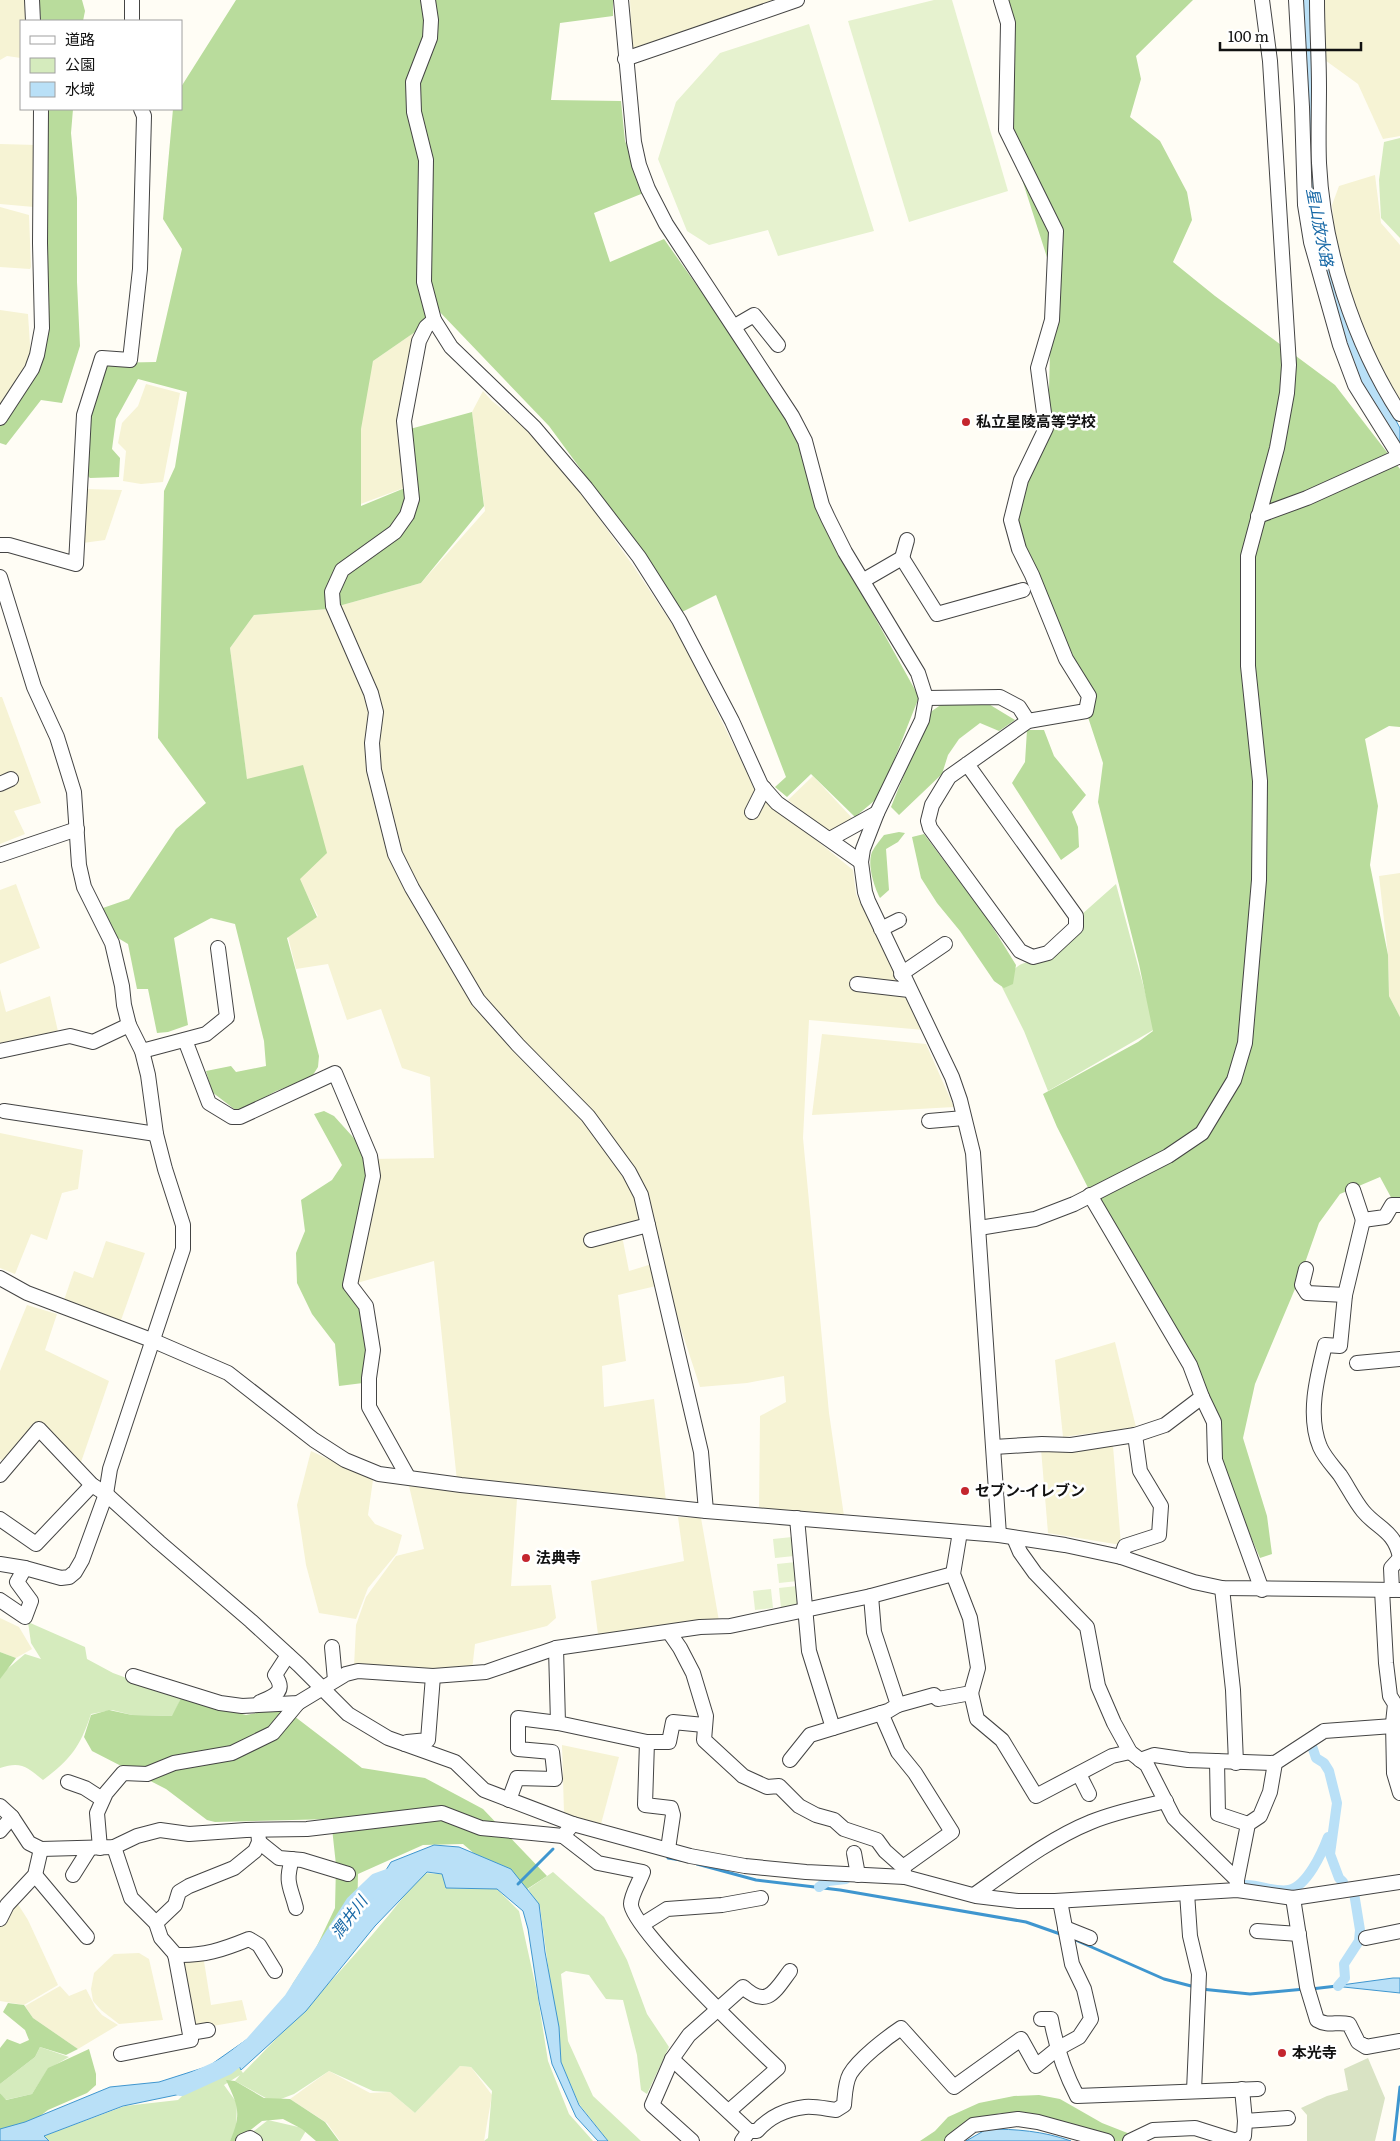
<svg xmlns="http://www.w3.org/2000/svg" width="1400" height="2141" viewBox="0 0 1400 2141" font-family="Literata,'Noto Sans JP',serif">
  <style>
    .farmland { fill: #f6f3d4 }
    .green { fill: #d5ebbd }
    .forest { fill: #b9dc9c }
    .cemetery { fill: #d9e3c4 }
    .pitch { fill: #e6f2cf }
    .water { fill: #b9e0f7; stroke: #3f96cf }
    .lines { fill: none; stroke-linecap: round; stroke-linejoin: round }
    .stream { stroke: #3f96cf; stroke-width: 3 }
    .canal { stroke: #b9e0f7; stroke-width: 10 }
    .river { stroke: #b9e0f7; stroke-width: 18 }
    .minor-casing { stroke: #444; stroke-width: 16 }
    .minor { stroke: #fff; stroke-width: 14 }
    .poi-dot { fill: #c4262e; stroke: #fff; stroke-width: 2 }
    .labels { text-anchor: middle; stroke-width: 5; stroke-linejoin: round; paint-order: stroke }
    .poi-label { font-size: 15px; font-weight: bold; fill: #111; stroke: #fff; text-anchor: start }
    .water-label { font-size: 16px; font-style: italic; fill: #1768a6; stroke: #fff }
  </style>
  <rect width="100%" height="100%" fill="#fffdf5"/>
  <g class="farmland">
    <path d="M0,0H28L29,21H21V58L7,56L0,60Z"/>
    <path d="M630,0H785L632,51Z"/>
    <path d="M1324,0H1400V136L1383,139L1358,84L1318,55Z"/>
    <path d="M0,144L37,145L34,207L0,204Z"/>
    <path d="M1375,175L1381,223L1400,245V405L1369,356L1337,259L1332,205L1339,186Z"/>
    <path d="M0,207L29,215L31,267L30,269L0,267Z"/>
    <path d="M0,310L28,314L31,360L0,409Z"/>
    <path d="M415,332L404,421L409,486L358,505L362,405L373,361Z"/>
    <path d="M146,384L180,393L163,482L141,484L123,481L126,451L118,443L122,423L138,406Z"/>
    <path d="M483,391L492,401L546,444L634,567L680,636L756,791L853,870L856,894L924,1030L809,1020L803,1138L829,1413L844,1516L759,1510L760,1416L786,1402L784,1376L747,1383L700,1387L668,1289L655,1225L622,1236L629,1271L652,1264L656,1286L618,1295L626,1361L602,1366L604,1407L654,1399L666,1501L457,1481L434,1261L350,1285L370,1159L434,1158L430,1077L402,1068L381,1009L347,1020L328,964L296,969L288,937L318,916L247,780L230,648L254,615L328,609L421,583L485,511L472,412Z"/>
    <path d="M85,489L122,490L105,540L83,543Z"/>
    <path d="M0,697H2L41,803L14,811L25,834L0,844Z"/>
    <path d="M813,776L853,819L830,834L788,800Z"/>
    <path d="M1400,873V1017L1389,996L1388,955L1379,876Z"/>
    <path d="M16,884L40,948L0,964V890Z"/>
    <path d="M0,989L6,1012L50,996L59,1036L0,1048Z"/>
    <path d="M822,1034L926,1044L954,1107L812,1115Z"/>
    <path d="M0,1133L83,1150L78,1189L62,1193L47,1240L31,1234L15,1274L0,1268Z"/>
    <path d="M106,1241L145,1253L120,1323L63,1303L74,1271L93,1278Z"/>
    <path d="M27,1305L57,1314L45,1350L109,1381L80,1465L38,1427L10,1464L0,1459V1371Z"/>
    <path d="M1115,1342L1136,1427L1063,1437L1055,1360Z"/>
    <path d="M1113,1446L1121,1545L1048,1533L1041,1449Z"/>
    <path d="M311,1451L373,1480L368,1515L375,1524L402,1535L397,1553L368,1588L356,1619L319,1613L306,1565L297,1505Z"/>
    <path d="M409,1486L517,1499L511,1586L551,1585L556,1618L547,1626L475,1644L472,1670L354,1667L356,1625L366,1597L396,1556L424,1549Z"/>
    <path d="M678,1517L701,1518L719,1621L599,1642L591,1581L684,1561Z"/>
    <path d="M0,1618L19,1627L32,1649L16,1658L0,1652Z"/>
    <path d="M562,1745L619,1757L601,1824L578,1819L564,1813Z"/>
    <path d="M14,1898L28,1920L58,1985L24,2005L0,2001V1921Z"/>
    <path d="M139,1953L149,1959L163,2020L119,2024L101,2010L93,2001L91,1989L94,1973L114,1954Z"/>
    <path d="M178,1955H203L211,2005L242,2000L247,2020L190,2030Z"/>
    <path d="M60,1986L69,1996L86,1989L96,2008L102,2015L118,2025L78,2049L33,2018L25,2006Z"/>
    <path d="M460,2066L471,2067L492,2095L484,2141H340L327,2123L290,2099L329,2071L370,2093L390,2092L415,2113Z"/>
  </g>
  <g class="green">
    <path d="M1400,138V238L1381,218L1379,180L1384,142Z"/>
    <path d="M1116,884L1155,1029L1048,1091L1024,1031L1002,987C1017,966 1015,962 1042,961L1081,915Z"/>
    <path d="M28,1622L85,1647L87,1659L113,1673L181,1698L173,1716L132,1715L112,1710L91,1714C80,1747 71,1759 43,1780C27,1767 21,1761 0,1768V1678L5,1671L25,1654L41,1659L31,1643Z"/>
    <path d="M553,1872L604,1917L627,1960L647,2014L669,2047L647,2094L641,2090L637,2055L623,2000L606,1999L589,1975L566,1971L561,1974L568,2041L593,2096L641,2141H608L579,2104L561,2062L540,1907L528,1889Z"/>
    <path d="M422,1873L442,1874L446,1888L497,1889L519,1911L537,1992L548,2061L569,2114L593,2141H484L488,2138L492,2091L471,2067L460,2066L415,2113L390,2092L373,2091L329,2071L294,2094L273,2102L235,2081L240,2075L224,2085L237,2103L236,2129L230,2141H49L44,2136L125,2106L178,2100L193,2085L234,2061L243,2073C305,2009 368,1945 422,1873Z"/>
    <path d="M40,2047L69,2057L48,2069L32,2094L5,2100L0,2093V2084L35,2057Z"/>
    <path d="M268,2120L307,2129L300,2141H241Z"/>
  </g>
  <g class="forest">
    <path d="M39,0H82L85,11L83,21H41Z"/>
    <path d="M236,0H613V16L560,23L551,100L621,101L625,141L646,192L594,213L610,262L664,239L770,389L800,446L817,513L919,697L880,796L855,817L811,774L787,797L775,787L786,777L716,595L680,613L627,532L549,426L436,308L415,332L373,361L361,429V506L417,483L410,429L472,412L484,506L421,583L328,609L254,615L230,648L247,779L303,765L327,853L300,879L317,917L287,938L319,1056L318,1067L311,1078L276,1091L238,1112L212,1092L206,1071L231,1066L236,1072L266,1066L264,1041L235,924L211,918L174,938L188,1025L168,1032L157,1033L148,989H137L128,944L113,935L100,909L129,899L176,829L206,803L158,738L164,491L175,467L187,392L138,379L116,419L112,449L120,458L119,477L90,478L85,473L91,415L106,363L156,362L182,249L163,219L173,109H181V87Z"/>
    <path d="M1001,0H1193L1136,56L1141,79L1130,117L1160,141L1187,192L1192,220L1173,262L1215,296L1335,385L1400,469V727L1389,726L1365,739L1378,806L1370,865L1388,955L1389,996L1400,1017V1201H1393L1380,1177L1340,1194L1319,1223L1300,1277L1255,1384L1243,1438L1267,1516L1272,1554L1260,1558L1222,1469L1211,1406L1103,1217L1057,1127L1043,1094L1138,1042L1153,1031L1139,964L1098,802L1103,763L1086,711L1092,697L1039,581L1015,522L1018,489L1048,430L1052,273L1004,123Z"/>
    <path d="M42,109H73L71,133L77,198V282L80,346L62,403L41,400L6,445L0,443V426L42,360Z"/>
    <path d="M945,702L987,703L1015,720L999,731L980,723L959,739L948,755L942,774L899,815L891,807L929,713Z"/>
    <path d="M1027,730H1044L1054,756L1086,795L1072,812L1078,827L1079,847L1061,860L1012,783L1025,762Z"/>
    <path d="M899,832L905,833L898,842L886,849L889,890L880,898C874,886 867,865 872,852C875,846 880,840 884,835Z"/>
    <path d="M924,834L987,918L1016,965L1013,984L1004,988L994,981L960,931L937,903L921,878L912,837Z"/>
    <path d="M324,1111L334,1116L370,1156L350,1285L366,1306L371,1382L339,1386L335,1344L312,1314L297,1283L296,1253L305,1231L301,1200L332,1180L342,1165L314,1114Z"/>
    <path d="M0,1652L16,1658L0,1679Z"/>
    <path d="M181,1698L246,1715L276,1709L294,1716L362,1768L425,1778L483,1809L547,1876L521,1893L463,1844L423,1845L358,1874L357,1921L306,2002L283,2004L293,1983L315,1950L335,1908L336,1865L331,1819L215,1822L207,1820L166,1789L92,1751L84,1737L91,1715L109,1710L132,1715L172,1716Z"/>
    <path d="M8,2003L24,2005L33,2018L78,2049L66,2055L40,2047L35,2057L0,2084V2048L7,2039L20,2044L29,2040L25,2030L3,2012Z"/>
    <path d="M89,2049L96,2074V2085L87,2093L48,2110L32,2122L0,2130V2093L6,2100L32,2094L48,2068Z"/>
    <path d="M226,2080L235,2081L264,2098L290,2099L325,2122L339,2141H316L302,2129L283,2119L262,2121L239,2139L242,2141H230C242,2113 238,2106 226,2080Z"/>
    <path d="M1039,2095L1060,2099L1102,2123L1130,2134L1127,2141H1109L1040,2120L1000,2113L962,2126L946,2141H920L935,2131L948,2117L979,2103L1014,2096Z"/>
  </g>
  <path class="cemetery" d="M1368,2058L1385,2098L1375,2141H1307V2115L1301,2108L1327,2096L1348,2090L1344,2069Z"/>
  <g class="pitch">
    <path d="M934,0H952L1008,191L909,222L848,21Z"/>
    <path d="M809,24L874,231L778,256L768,230L709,245L687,231L658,159L676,102L720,53Z"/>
    <path d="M792,1537L794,1556L775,1558L773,1539Z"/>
    <path d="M796,1562L798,1581L779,1583L777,1564Z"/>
    <path d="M797,1586L799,1606L781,1608L779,1588Z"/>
    <path d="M771,1589L773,1608L755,1610L753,1591Z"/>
  </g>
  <g class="water">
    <path d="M1355,369L1369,372L1400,428V450Z"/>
    <path d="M434,1845L459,1847L511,1869L539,1904L545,1952L559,2027L561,2062L579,2105L608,2141H598L576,2117L552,2064L539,2001L528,1929L523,1911L497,1889L446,1888L442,1874L427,1872L375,1926L306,2011L241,2070L236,2060L260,2035L181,2094L123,2106L44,2136L49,2141H0V2129L25,2122L110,2087L159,2082L209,2066L296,2005L365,1904L391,1862Z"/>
    <path d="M1393,1978H1400V1993L1334,1986Z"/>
    <path d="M987,2129C1016,2129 1043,2131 1071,2141H966Z"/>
  </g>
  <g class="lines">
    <g class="stream">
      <path d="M668,1858L681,1860"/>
      <path d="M697,1864L756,1880L840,1890L1026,1922L1063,1935"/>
      <path d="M518,1884L553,1849"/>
      <path d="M1071,1938L1164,1979L1195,1987"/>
      <path d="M1201,1989L1250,1994L1305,1989"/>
      <path d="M1311,1989L1337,1986"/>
      <path d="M1394,2141L1400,2087"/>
    </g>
    <g class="canal">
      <path d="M1312,1746L1316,1758L1324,1763L1329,1771L1337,1803L1330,1854L1339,1878L1343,1882"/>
      <path d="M1245,1885C1259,1884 1275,1893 1289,1890C1307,1886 1322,1853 1328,1837"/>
      <path d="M819,1887L828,1881L846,1879"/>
      <path d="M1338,1986L1345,1978L1344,1964L1359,1941L1360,1930L1354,1893"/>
    </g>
    <g class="river">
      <path d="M1305,0L1311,195L1318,237L1327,276L1340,312L1375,393"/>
      <path d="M181,2087L227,2066L253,2045L292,2001L354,1904L377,1882L402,1873"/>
    </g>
    <defs>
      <g id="minor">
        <path d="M32,0L33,21"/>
        <path d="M428,0L431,20L430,38L413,82L414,112L426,160L424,282L434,320L451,347L534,427L586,488L639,557L679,620L732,721L761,785L777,803L861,862"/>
        <path d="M621,0L634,142L639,165L648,189L666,224L792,416L805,441L822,505L828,518L845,552L918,673L926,698L922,720L877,813L863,849L861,862L865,892L868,901L952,1077L960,1100L973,1153L999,1535"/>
        <path d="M1296,0L1302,107L1305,205L1311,242L1340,345L1355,385L1400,457"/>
        <path d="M1317,0C1317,29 1319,58 1319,87C1319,113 1318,138 1319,163C1323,248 1354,343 1400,414"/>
        <path d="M132,21V0"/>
        <path d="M625,59L797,0"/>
        <path d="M434,320L426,327L419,341L404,421L412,499L407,515L395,532L342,570L332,592L333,606L371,693L376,712L372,743L374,770L395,854L412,888L478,1000L518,1045L588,1116L629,1172L641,1195L701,1452L706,1511"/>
        <path d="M735,326L754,315L778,345"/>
        <path d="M0,418L32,369L37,355L42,328L40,243L41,109"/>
        <path d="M1258,516L1307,498L1400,456"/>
        <path d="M0,545H9L76,564L84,415L102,358L130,360L140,269L144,116L141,109"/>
        <path d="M902,558L907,540"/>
        <path d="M0,577L34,687L57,737L74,792L79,865L84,887L112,943L122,986L124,1005L129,1025L142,1051L148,1075L156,1134L165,1169L183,1225V1249L110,1469L106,1494L82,1560L75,1572L69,1577L61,1578L25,1568L0,1564"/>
        <path d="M864,580L902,558L937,614L1023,590"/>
        <path d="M926,698L1000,697L1019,707L1028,721"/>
        <path d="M967,764L1076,916V927L1048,953L1033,957L1020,951L930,828L928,821L932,805L949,777L1028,721L1086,711L1089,696L1066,659L1032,575L1019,549L1011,520L1021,480L1046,428L1038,368L1052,320L1056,231L1006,130L1008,23L1001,0"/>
        <path d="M0,784L11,779"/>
        <path d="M752,812L764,788"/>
        <path d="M830,839L877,813"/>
        <path d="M0,855L77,829"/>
        <path d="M881,929L899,920"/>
        <path d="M901,974L945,944"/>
        <path d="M857,984L909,990"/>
        <path d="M185,1040L209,1103L232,1117H240L335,1073L370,1156L373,1176L350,1285L366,1306L373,1350L369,1378V1407L408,1477"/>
        <path d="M0,1051L70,1036L93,1042L129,1025"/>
        <path d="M142,1051L206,1034L227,1017L218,948"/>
        <path d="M4,1111L156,1134"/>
        <path d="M929,1121L964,1118"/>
        <path d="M1353,1190L1363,1220L1385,1217L1392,1205H1400"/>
        <path d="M1363,1220L1345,1295L1340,1346L1325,1345C1317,1377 1307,1416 1320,1447C1325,1458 1333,1466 1340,1475C1348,1487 1354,1500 1363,1511C1378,1529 1394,1530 1400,1557"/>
        <path d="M979,1228L1035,1219L1074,1204L1168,1156L1202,1133L1234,1080L1245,1043L1259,880L1260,781L1248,666V556L1277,448L1287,393L1289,365L1270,61L1262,0"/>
        <path d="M591,1240L648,1225"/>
        <path d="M1306,1269L1302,1285L1307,1293L1345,1295"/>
        <path d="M0,1278L27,1293L154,1341L228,1373L314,1440L345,1460L379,1474L461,1485L706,1511L999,1535L1065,1545L1121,1557L1194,1582L1222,1588L1400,1590"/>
        <path d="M1357,1363L1400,1359"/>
        <path d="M1202,1397L1214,1422L1215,1460L1262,1590"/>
        <path d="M994,1447L1042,1444L1071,1445L1135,1435L1165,1425L1202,1397L1190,1365L1090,1195"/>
        <path d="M0,1475L39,1429L92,1485L106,1494L159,1542L251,1621L299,1665L348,1714L388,1738L455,1762L484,1790L573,1824L690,1856L745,1866L806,1872L905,1877L976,1896L1018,1901H1055L1237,1890L1293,1898L1400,1882"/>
        <path d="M797,1518L809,1651L833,1728L888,1711L898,1705L874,1632L871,1596"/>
        <path d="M0,1519L36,1544L92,1485"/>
        <path d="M1014,1538L1020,1552L1035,1573L1087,1627L1098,1686L1114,1723L1130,1752L1147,1765L1174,1818L1237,1880V1890"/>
        <path d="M1121,1557L1125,1546L1159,1535L1161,1506L1140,1471L1135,1435"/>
        <path d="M1222,1588L1233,1690L1236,1763"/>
        <path d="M1382,1590L1386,1663L1390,1696L1395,1704L1393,1723L1394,1773L1400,1793"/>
        <path d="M1392,1590L1391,1568L1400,1558"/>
        <path d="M0,1600L25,1617L31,1601L17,1582L25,1568"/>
        <path d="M669,1632L680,1648L693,1673L706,1716L704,1740L743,1776L767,1787L779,1786L799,1806L816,1815L834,1820L844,1829L877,1840L885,1851L903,1867L905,1877"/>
        <path d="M332,1647L335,1680"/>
        <path d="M556,1648L558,1723L647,1742"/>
        <path d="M133,1676L220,1703L242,1706L298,1703L346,1674L358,1671L433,1676L486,1672L556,1648L700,1627L730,1626L871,1596L953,1574"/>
        <path d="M971,1693L977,1719L1002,1740L1036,1796L1112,1756L1130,1752"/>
        <path d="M260,1702C274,1696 287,1692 275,1675L288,1655"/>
        <path d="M898,1705L934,1695L938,1699L971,1693L978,1668L970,1618L953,1574L960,1532"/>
        <path d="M881,1713L898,1752L915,1773L952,1832L903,1867"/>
        <path d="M405,1744L407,1742L428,1740L433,1676"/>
        <path d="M790,1760L810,1735L833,1728"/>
        <path d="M1140,1760L1154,1755L1188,1760L1275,1763"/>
        <path d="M1217,1761L1218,1814L1248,1824"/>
        <path d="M1079,1774L1089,1794"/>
        <path d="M68,1782L85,1788L102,1799"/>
        <path d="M509,1800L517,1778L555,1779L552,1752L518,1749V1718L558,1723"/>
        <path d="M0,1806L12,1817L29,1843L41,1849L114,1847L137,1836L160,1830L189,1834L246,1830L307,1829L442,1813L481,1828L563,1836L573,1824"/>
        <path d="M0,1831L12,1817"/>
        <path d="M563,1836L598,1863L643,1872C640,1881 631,1895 631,1904C630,1927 756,2047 778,2068L729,2111"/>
        <path d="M259,1842L279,1858L302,1860L348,1874"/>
        <path d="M114,1847L131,1898L156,1923L161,1938L175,1954L191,2040L121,2054"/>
        <path d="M100,1848L97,1813L106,1793L123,1773L147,1774L174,1763L232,1753L273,1733L298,1703"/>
        <path d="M668,1849L673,1815L671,1808L645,1805L647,1742H669L673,1722L704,1725"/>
        <path d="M854,1853L858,1875"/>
        <path d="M292,1859C285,1883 290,1885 296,1908"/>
        <path d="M35,1875L87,1937"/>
        <path d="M73,1875L90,1848"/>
        <path d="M1237,1880L1248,1824L1260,1816L1270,1792L1275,1763L1324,1731L1393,1726"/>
        <path d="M1187,1893L1190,1936L1199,1974L1194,2091"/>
        <path d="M974,1895C1011,1869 1049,1839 1091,1822C1115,1812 1141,1807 1166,1801"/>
        <path d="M1293,1898L1307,1987L1317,2020C1329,2027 1336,2021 1349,2024L1358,2042L1366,2047L1400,2041"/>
        <path d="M0,1919L7,1905L35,1875L41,1849"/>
        <path d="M156,1923L175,1905L179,1892L189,1886L234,1868L255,1851L259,1842L258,1830"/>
        <path d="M643,1924L667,1909L722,1905L761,1898"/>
        <path d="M1065,1928L1090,1938"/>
        <path d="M1257,1931L1299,1934"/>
        <path d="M1366,1938L1400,1931"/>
        <path d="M175,1955C204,1956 222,1950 249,1939L259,1945L275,1971"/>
        <path d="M1041,2019H1051C1056,2047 1064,2071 1077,2096L1258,2089"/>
        <path d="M190,2033L208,2030"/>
        <path d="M672,2059L749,2131L742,2141"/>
        <path d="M1242,2089L1245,2121L1288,2118"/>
        <path d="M749,2131H757C769,2117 787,2109 805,2107C815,2106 827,2109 836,2110L844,2105C845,2095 845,2083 850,2074C859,2059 886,2038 901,2028L954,2087L1021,2039L1036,2066L1057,2049L1079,2037L1091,2019L1084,1989L1072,1964L1060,1901"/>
        <path d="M243,2141L250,2138L255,2141"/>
        <path d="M692,2141L652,2105L672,2059L689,2035L743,1987C767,2009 775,1991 790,1971"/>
        <path d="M952,2141L973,2125L1018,2119L1038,2122L1107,2141"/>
        <path d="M1130,2141L1153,2130L1195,2128L1236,2141L1244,2136L1245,2121"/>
      </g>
    </defs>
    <use href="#minor" class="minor-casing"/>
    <use href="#minor" class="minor"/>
  </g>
  <g class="poi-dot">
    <circle cx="966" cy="422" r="5"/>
    <circle cx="965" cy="1491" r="5"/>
    <circle cx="526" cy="1558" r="5"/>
    <circle cx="1282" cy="2053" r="5"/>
  </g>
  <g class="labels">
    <g class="poi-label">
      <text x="976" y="427">私立星陵高等学校</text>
      <text x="975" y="1496">セブン-イレブン</text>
      <text x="536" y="1563">法典寺</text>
      <text x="1292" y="2058">本光寺</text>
    </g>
    <g class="water-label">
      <text transform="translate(1320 227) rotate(79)" y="6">星山放水路</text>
      <text transform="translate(349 1917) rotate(-53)" y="6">潤井川</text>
    </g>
  </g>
  <rect x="20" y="20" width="162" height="90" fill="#ffffff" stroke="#a0a0a0"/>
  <rect x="30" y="36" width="25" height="8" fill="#ffffff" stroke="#a0a0a0"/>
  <text x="65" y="45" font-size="15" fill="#111111">道路</text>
  <rect x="30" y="58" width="25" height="15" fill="#d5ebbd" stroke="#a0a0a0"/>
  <text x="65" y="70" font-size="15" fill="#111111">公園</text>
  <rect x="30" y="82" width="25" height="15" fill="#b9e0f7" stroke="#a0a0a0"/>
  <text x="65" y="95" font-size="15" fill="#111111">水域</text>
  <path d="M1220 42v8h141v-8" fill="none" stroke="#111111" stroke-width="2.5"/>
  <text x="1228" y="42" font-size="15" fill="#111111" stroke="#ffffff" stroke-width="4" paint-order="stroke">100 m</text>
</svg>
